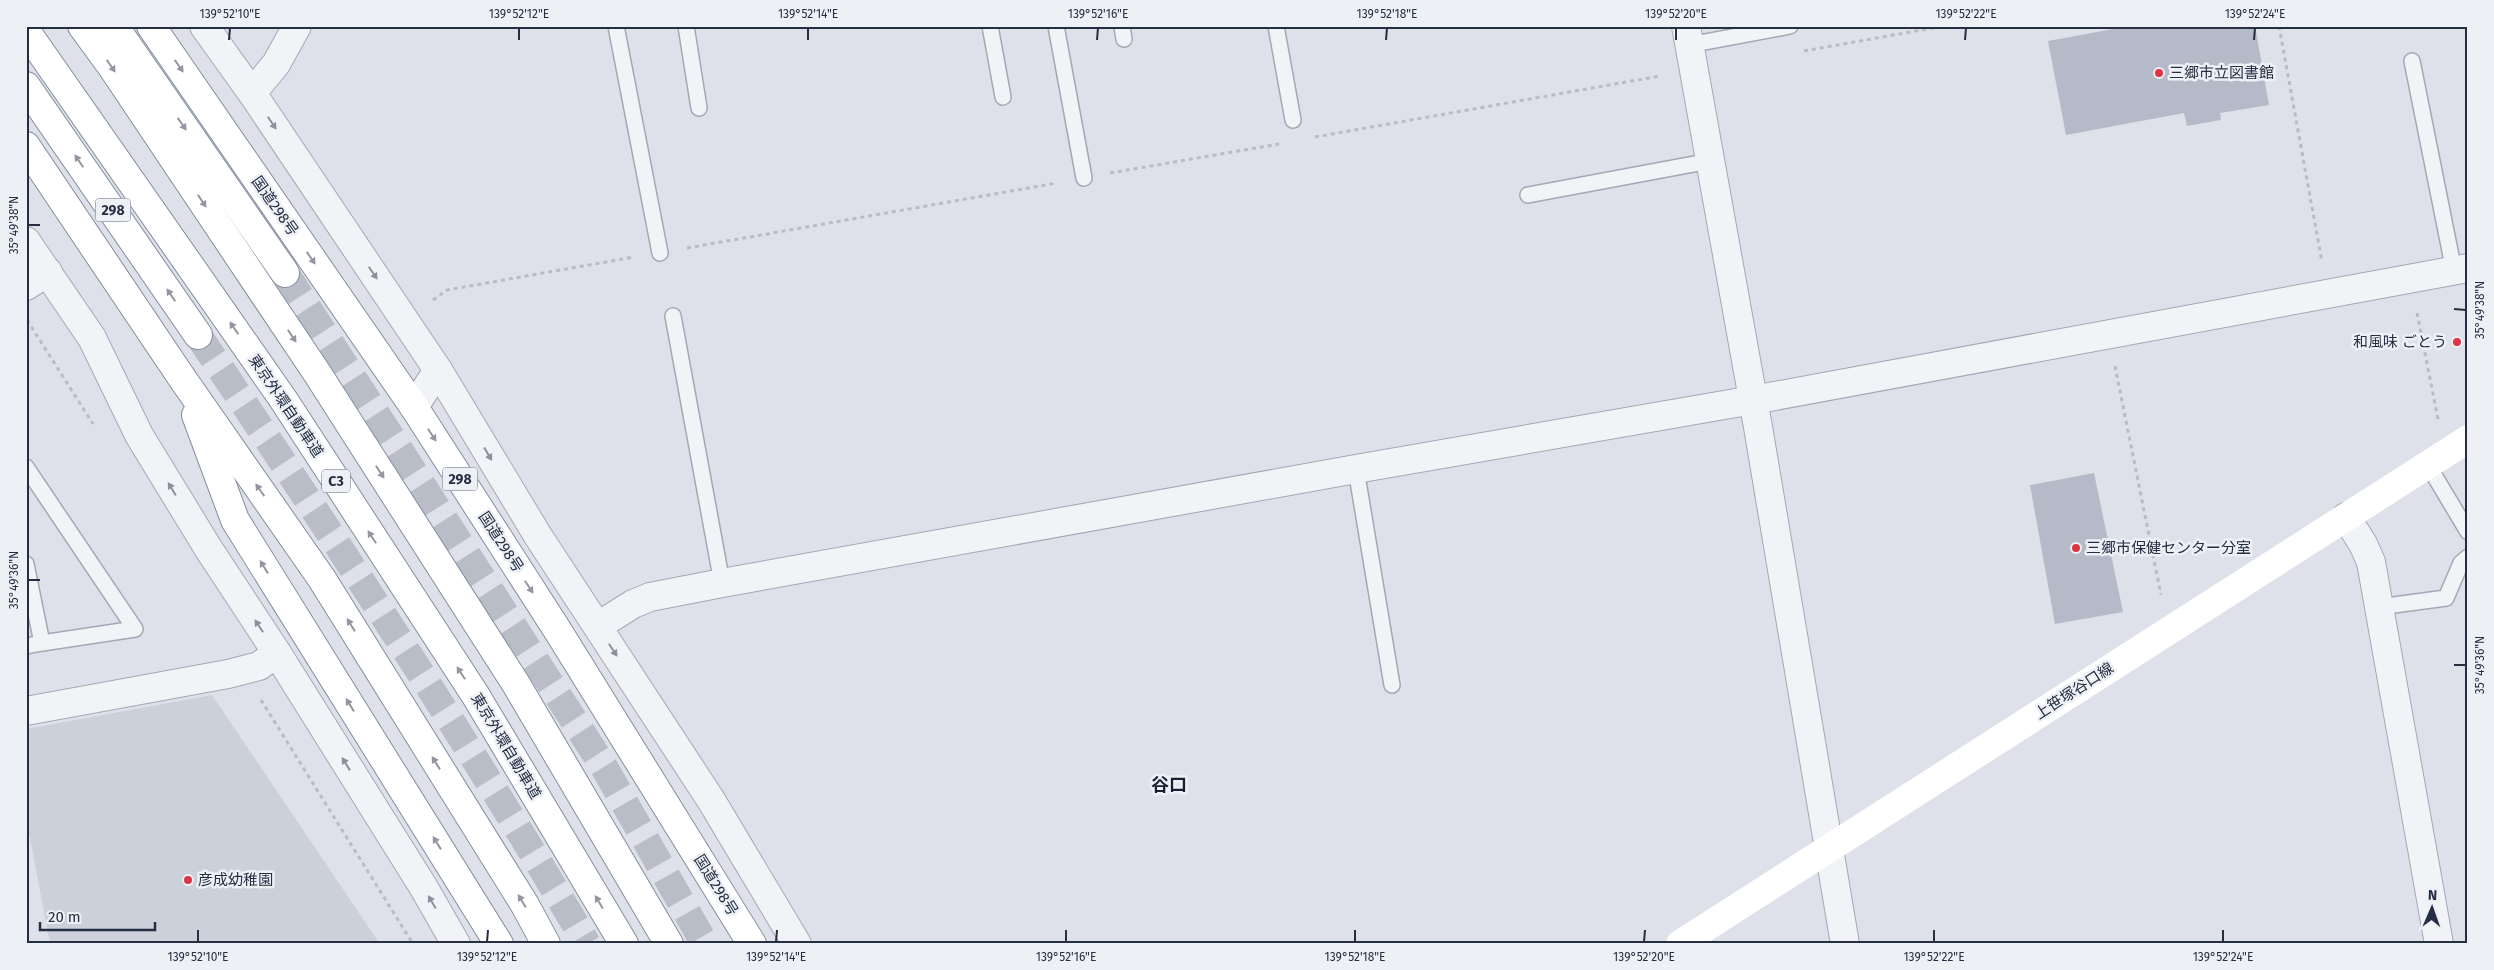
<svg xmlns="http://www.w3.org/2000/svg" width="2494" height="970" viewBox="0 0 2494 970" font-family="'Fira Sans','Noto Sans JP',sans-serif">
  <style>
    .built { fill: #cbd0db }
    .building { fill: #b4bac7 }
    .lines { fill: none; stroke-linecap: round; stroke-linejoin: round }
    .highway-tunnel { stroke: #b9bdc8; stroke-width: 28; stroke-dasharray: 28 14; stroke-linecap: butt }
    .lane-casing { stroke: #a3a8b4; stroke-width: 18 }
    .street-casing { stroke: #a3a8b4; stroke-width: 30 }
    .highway-casing { stroke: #838da1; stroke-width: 30 }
    .path { stroke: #b8bcc4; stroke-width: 3; stroke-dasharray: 4 4; stroke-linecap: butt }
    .lane { stroke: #f1f3f7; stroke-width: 15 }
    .street { stroke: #f1f3f7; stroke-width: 28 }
    .secondary { stroke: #fff; stroke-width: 28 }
    .highway { stroke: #fff; stroke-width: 28 }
    .oneway { fill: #9296a0 }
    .oneway2 { fill: #8b909c }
    .ticks { fill: none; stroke: #252e42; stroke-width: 2 }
    .poi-dot { fill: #dd3443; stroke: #edf1f6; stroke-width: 2 }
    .labels { text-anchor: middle; stroke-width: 5; stroke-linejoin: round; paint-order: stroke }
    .shield { fill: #edf1f6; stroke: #616878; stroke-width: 1 }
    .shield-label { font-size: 14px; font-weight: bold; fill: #252e42 }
    .poi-label { font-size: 15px; fill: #252e42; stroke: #edf1f6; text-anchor: start }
    .street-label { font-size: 15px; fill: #252e42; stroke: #edf1f6 }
    .quarter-label { font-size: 18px; font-weight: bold; fill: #181f32; stroke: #edf1f6 }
    .neatline { fill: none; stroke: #252e42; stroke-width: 2 }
    .ticks-label { font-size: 12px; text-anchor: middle; fill: #252e42 }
  </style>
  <rect width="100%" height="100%" fill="#dee1e9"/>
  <path class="built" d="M212,695L380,944H50L26,817V729Z"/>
  <g class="building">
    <path d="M2129,26H2255L2269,105L2220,113L2221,120L2187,126L2184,113L2066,135L2048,41Z"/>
    <path d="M2094,473L2123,612L2055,624L2030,485Z"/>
  </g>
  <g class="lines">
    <g class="highway-tunnel">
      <path d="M285,273L604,767L705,944"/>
      <path d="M198,335C332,535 465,736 587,944"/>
    </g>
    <defs>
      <g id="lane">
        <path d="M616,26L660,253"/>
        <path d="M686,26L699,108"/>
        <path d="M990,26L1003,97"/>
        <path d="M1056,26L1084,178"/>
        <path d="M1122,26L1124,39"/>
        <path d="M1276,26L1293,120"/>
        <path d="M1689,45L1790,26"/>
        <path d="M2412,61L2454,271"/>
        <path d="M1528,195L1710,161"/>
        <path d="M673,316L722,583"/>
        <path d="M2428,465L2468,532"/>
        <path d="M26,467L135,629L42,643"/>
        <path d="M1356,469L1392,685"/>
        <path d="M26,564L42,643L26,646"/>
        <path d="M2379,607L2446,598L2461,563L2468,557"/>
      </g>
      <g id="street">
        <path d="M204,26L252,93L438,370L538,536L711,800L797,944"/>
        <path d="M1686,26L1758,427L1845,944"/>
        <path d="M252,93L276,64L297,26"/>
        <path d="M26,241L92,338L139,435L208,548L277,653L424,888L456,944"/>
        <path d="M26,286L48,272"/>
        <path d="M414,407L438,370"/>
        <path d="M2346,517L2363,544L2371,562L2439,944"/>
        <path d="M598,626L633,604L650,597L722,583L1356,469L1753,400L2468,268"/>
        <path d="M26,711L228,674L259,666L277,653"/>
      </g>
      <g id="highway">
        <path d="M82,26L112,67L317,373L516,684L669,944"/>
        <path d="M114,26L285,273"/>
        <path d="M151,26L414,407L558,631L752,944"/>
        <path d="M26,31L283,399L476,696L624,944"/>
        <path d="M26,86L198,335"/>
        <path d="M26,146L182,378L322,579L525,905L546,944"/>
        <path d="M196,415L235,520L499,944"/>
      </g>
    </defs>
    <use href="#lane" class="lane-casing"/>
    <use href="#street" class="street-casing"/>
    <use href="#highway" class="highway-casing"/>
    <g class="path">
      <path d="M2279,26L2322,262"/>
      <path d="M1804,51L1944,26"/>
      <path d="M1315,137L1660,76"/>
      <path d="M1110,173L1279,144"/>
      <path d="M687,248L1057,183"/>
      <path d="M433,300L447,290L634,257"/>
      <path d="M2417,313L2438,419"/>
      <path d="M27,320L93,424"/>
      <path d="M2115,366L2161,595"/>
      <path d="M261,700L413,944"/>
    </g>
    <use href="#lane" class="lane"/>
    <use href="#street" class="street"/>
    <path class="secondary" d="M1680,944L2468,439"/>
    <use href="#highway" class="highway"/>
  </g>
  <defs><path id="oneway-solid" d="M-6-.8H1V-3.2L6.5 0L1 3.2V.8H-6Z" transform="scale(1.25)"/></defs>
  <g class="oneway">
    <use href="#oneway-solid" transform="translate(111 66) rotate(55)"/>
    <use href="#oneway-solid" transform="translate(179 66) rotate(55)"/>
    <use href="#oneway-solid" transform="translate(182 124) rotate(55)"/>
    <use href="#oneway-solid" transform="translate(79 161) rotate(-124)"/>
    <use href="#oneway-solid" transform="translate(202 201) rotate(56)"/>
    <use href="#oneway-solid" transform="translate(311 258) rotate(55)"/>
    <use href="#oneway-solid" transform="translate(171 295) rotate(-124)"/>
    <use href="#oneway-solid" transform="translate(234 328) rotate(-125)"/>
    <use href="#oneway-solid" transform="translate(292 336) rotate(56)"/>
    <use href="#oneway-solid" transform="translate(432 435) rotate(57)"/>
    <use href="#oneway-solid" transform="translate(380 472) rotate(57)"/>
    <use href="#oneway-solid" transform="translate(260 490) rotate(-125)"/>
    <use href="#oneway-solid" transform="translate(372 537) rotate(-123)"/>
    <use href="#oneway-solid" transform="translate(264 567) rotate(-122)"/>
    <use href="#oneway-solid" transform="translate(529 587) rotate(57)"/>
    <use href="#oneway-solid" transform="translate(351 625) rotate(-122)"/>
    <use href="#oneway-solid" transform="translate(461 673) rotate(-123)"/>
    <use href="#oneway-solid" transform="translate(350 705) rotate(-122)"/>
    <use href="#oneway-solid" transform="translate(436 763) rotate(-122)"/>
    <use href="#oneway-solid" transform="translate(437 843) rotate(-122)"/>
    <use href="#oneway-solid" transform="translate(522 901) rotate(-121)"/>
    <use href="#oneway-solid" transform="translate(599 902) rotate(-121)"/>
  </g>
  <g class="oneway2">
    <use href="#oneway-solid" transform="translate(272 123) rotate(56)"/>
    <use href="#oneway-solid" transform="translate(373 273) rotate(56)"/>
    <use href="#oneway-solid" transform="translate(488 454) rotate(59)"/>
    <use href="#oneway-solid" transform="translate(172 489) rotate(-121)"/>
    <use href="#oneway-solid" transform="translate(259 626) rotate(-123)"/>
    <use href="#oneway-solid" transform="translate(613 650) rotate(57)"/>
    <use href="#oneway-solid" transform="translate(346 764) rotate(-122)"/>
    <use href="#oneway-solid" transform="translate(432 902) rotate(-120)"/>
  </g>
  <path class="ticks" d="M229,40L230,28M519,40V28M808,40V28M1097,40L1098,28M1386,40L1387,28M1676,40V28M1965,40L1966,28M2254,40L2255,28M28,225H40M2454,309L2466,310M28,580H40M2454,665H2466M198,942V930M487,942L488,930M776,942L777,930M1066,942V930M1355,942V930M1644,942L1645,930M1934,942V930M2223,942V930"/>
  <g class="poi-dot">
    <circle cx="2159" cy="73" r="5"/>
    <circle cx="2457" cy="342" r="5"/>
    <circle cx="2076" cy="548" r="5"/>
    <circle cx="188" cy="880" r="5"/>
  </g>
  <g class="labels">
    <g class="shield">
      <rect x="95.5" y="198.5" width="35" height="23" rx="4"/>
      <rect x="442.5" y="467.5" width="35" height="23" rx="4"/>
      <rect x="322" y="469.5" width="28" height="23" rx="4"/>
    </g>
    <g class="shield-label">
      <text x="113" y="215">298</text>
      <text x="460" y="484">298</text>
      <text x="336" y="486">C3</text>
    </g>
    <g class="poi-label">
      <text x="2169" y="78">三郷市立図書館</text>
      <text x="2447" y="347" text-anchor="end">和風味 ごとう</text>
      <text x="2086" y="553">三郷市保健センター分室</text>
      <text x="198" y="885">彦成幼稚園</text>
    </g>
    <g class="street-label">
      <text transform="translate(275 206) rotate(55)" y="5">国道298号</text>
      <text transform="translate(286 406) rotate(56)" y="5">東京外環自動車道</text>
      <text transform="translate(501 542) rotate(57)" y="5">国道298号</text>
      <text transform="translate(2074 691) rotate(-33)" y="5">上笹塚谷口線</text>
      <text transform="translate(506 746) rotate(59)" y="5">東京外環自動車道</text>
      <text transform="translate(716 885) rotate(58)" y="5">国道298号</text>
    </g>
    <g class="quarter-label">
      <text x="1169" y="791">谷口</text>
    </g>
  </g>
  <rect width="2494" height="970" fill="none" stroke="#edf1f6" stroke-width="55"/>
  <g transform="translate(2432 908) rotate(2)" stroke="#edf1f6" stroke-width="4" paint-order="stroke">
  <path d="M0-4L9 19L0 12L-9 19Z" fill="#252e42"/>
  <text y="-8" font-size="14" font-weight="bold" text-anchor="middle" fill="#252e42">N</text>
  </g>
  <path d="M40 922v8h115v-8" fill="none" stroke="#252e42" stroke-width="2.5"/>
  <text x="48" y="922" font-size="15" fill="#252e42" stroke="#edf1f6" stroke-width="4" paint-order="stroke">20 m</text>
  <rect x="28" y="28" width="2438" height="914" class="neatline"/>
  <g class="ticks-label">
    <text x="230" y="18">139°52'10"E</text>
    <text x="519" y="18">139°52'12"E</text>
    <text x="808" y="18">139°52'14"E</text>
    <text x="1098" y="18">139°52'16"E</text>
    <text x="1387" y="18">139°52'18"E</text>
    <text x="1676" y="18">139°52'20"E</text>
    <text x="1966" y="18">139°52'22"E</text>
    <text x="2255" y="18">139°52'24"E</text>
    <text transform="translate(14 225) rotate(-90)" y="4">35°49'38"N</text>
    <text transform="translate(2480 310) rotate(-90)" y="4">35°49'38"N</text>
    <text transform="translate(14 580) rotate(-90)" y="4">35°49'36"N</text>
    <text transform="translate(2480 665) rotate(-90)" y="4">35°49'36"N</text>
    <text x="198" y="961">139°52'10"E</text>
    <text x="487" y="961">139°52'12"E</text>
    <text x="776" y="961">139°52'14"E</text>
    <text x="1066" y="961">139°52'16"E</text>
    <text x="1355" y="961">139°52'18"E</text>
    <text x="1644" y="961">139°52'20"E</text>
    <text x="1934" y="961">139°52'22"E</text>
    <text x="2223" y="961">139°52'24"E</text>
  </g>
</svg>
